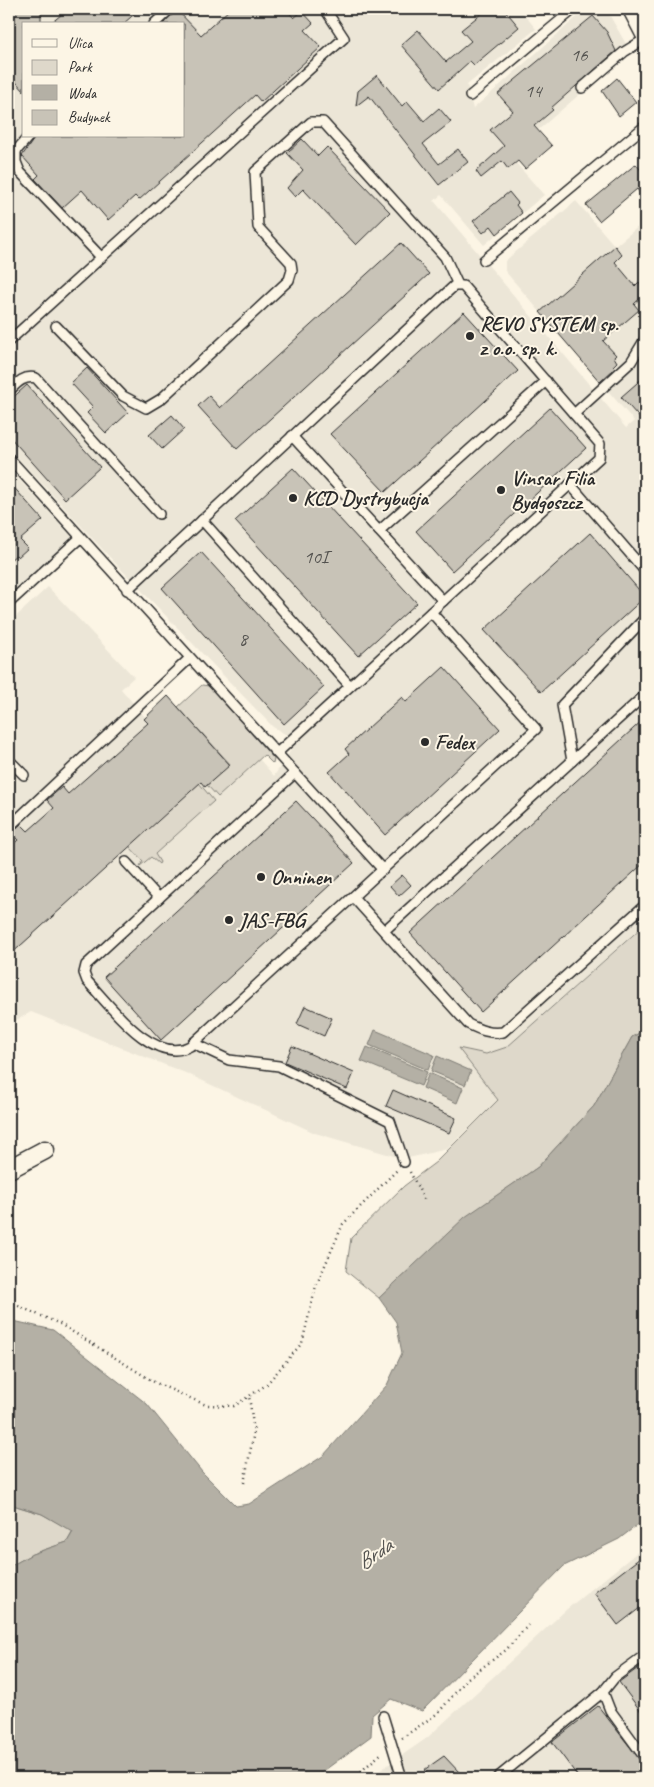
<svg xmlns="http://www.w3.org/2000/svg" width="654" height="1787" viewBox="0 0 654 1787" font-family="Caveat,sans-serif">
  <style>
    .built { fill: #ece6d7; fill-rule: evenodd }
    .green { fill: #ded8ca; stroke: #84827a }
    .water { fill: #b4b0a5; stroke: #7d7b74 }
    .building { fill: #c8c3b7; stroke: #2b2b2b }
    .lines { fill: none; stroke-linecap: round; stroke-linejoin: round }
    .service-casing { stroke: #2b2b2b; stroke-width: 12 }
    .minor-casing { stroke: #2b2b2b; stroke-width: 21 }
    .path { stroke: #2b2b2b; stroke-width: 2.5; stroke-dasharray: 1 4; stroke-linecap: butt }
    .service { stroke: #fcf5e5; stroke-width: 9 }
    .minor { stroke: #fcf5e5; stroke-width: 18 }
    .poi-dot { fill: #2b2b2b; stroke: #fcf5e5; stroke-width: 2 }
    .labels { text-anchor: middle; stroke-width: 4; stroke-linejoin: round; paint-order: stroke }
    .number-label { font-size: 19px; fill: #52514e }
    .poi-label { font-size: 21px; font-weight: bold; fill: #2b2b2b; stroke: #fcf5e5; text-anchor: start }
    .water-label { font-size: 22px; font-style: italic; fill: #545350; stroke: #fcf5e5 }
  </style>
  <rect width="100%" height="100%" fill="#fcf5e5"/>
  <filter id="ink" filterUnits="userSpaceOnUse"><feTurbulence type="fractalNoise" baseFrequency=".02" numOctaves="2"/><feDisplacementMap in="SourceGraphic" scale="10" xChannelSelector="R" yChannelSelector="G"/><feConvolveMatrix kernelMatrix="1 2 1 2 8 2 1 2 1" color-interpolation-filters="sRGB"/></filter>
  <g filter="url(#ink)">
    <g class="built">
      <path d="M9,9H520L536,29L467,85L473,109L586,9H606L630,51L509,155L544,195L484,245L441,195L434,201L626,428L634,421L505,271V261L576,201L615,246L645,221V930L641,927L507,1047L486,1054L459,1049L498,1100L447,1149L404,1159L315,1133L188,1074L31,1012L9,1024V623L48,587L134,677L121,689L145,717L168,696L178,707L198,689L274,776L297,741L273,727L116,564L9,448ZM24,24H184V136H24Z"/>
      <path d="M9,469L73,538L9,596Z"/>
      <path d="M645,1546V1778H369L427,1738L567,1609Z"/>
    </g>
    <g class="green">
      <path d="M202,685L209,686L274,759L273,764L264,755L218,797L207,785L230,764L178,707Z"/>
      <path d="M199,783L214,801L155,854L160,862L159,864L151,857L140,866L143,861L129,846Z"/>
      <path d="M642,927L645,930V1030L632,1037L594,1106L538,1167L465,1218L379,1298L346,1271L351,1238L404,1186L436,1162L498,1100L458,1048L486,1054L507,1047Z"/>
      <path d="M9,1497L13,1505L42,1514L73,1531L67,1542L32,1554L9,1567Z"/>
    </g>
    <g class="water">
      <path d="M375,1030L434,1055L428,1070L369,1045Z"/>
      <path d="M645,1030V1519L619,1539L564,1566L422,1711L391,1699L372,1715L371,1736L314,1778H9V1567L32,1554L67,1542L73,1532L42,1514L13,1505L9,1497V1320L53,1330L147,1404L202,1472L236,1506L249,1504L323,1456L387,1385L402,1353L396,1322L379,1298L465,1217L538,1167L594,1106L632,1037Z"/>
      <path d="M367,1047L427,1072L421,1086L361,1061Z"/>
      <path d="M437,1056L471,1071L465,1085L431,1071Z"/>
      <path d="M429,1073L463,1088L457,1103L423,1088Z"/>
    </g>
    <g class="building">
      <path d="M10,9H41V24H24V91L9,74Z"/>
      <path d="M68,9H140L123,24H50Z"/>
      <path d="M176,9L201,35L230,9H286L294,18L302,11L313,23L305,30L321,47L261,102L255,95L139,200L135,196L108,220L82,190L62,208L35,179L39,175L22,156L36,136H184V24H163Z"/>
      <path d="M487,9H504L519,27L474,65L470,61L439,89L401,45L418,30L446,62L471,41L461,30Z"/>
      <path d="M593,16L607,32L616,51L551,108L553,110L534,126L552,146L525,169L518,161L508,169L502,161L481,178L476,171L504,146L490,130L513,111L498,94Z"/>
      <path d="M377,75L402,106L407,101L424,121L439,108L451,122L423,144L439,164L458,149L468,162L439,185L369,96L356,106L358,91Z"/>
      <path d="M617,78L636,102L619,116L602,91Z"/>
      <path d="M302,139L318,156L327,147L390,212L356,245L303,189L295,197L287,188L303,170L287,153Z"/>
      <path d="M636,164L645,175V199L637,189L599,221L586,205Z"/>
      <path d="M509,192L518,203L516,205L522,213L497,234L491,226L483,233L473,221Z"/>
      <path d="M401,243L429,274L237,449L198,406L209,396L220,408Z"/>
      <path d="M615,246L622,255L615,262L635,286L639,282L645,290V294L634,304L639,310L603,341L616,355L614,357L617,362L613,366L615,368L600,382L540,312Z"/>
      <path d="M464,312L518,371L385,492L330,434Z"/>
      <path d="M87,368L128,413L106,433L87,413L93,407L71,383Z"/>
      <path d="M645,376V424L621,397Z"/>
      <path d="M27,385L100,467L65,499L9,436V401Z"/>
      <path d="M550,408L586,448L452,571L416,531Z"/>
      <path d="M172,415L184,429L162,449L149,435Z"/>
      <path d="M293,468L417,603L358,656L235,521Z"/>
      <path d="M9,482L43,520L20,540L28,548L18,557L16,555L9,561Z"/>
      <path d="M590,533L645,597L541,692L484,630Z"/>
      <path d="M201,552L324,687L284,724L162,588Z"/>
      <path d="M444,667L500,729L385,835L329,772L349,754L345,749L402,697L406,702Z"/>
      <path d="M168,696L230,765L205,787L201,782L9,956V848L18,840L11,833L21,824L28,831L54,808L47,800L62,787L68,794L148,723L144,719Z"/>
      <path d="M645,718V862L481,1012L410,933Z"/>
      <path d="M296,801L354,863L161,1040L104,977Z"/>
      <path d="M402,875L411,885L399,896L390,886Z"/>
      <path d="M305,1006L332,1018L324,1036L297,1024Z"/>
      <path d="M292,1046L354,1073L347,1089L285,1062Z"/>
      <path d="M393,1090L456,1118L449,1133L386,1106Z"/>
      <path d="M640,1558L645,1565V1604L618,1625L594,1593Z"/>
      <path d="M645,1663V1717L619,1682Z"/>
      <path d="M598,1706L645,1766V1773L638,1778H579L552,1742Z"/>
      <path d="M444,1756L459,1772L452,1778H432L424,1770Z"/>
    </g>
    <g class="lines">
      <defs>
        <g id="service">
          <path d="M154,24L170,9"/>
          <path d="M582,88L624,52L645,39"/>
          <path d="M470,96L574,9"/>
          <path d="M29,136L16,151V162L20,172L101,257"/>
          <path d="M484,260L645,126"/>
          <path d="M56,326L123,396L146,408L161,399L289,280L292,270L291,263L258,227L255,172L311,122H323L445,257L458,285"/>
          <path d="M9,341L344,38L325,9"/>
          <path d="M9,391C17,383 24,375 36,378L159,514"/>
          <path d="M574,414L631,362L645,339"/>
          <path d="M292,436L443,601"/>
          <path d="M9,458L383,870"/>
          <path d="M570,484L645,571"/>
          <path d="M202,520L350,686"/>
          <path d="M379,531L546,381"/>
          <path d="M127,590L454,286H463L600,444L599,458L277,753"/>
          <path d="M9,603L80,538"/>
          <path d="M9,760L24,775"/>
          <path d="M572,761L562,705L645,618"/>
          <path d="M295,773L86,965L84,973L87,981C109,1004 153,1066 190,1046L536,729L431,612"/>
          <path d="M9,827L190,658"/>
          <path d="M126,862L159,898"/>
          <path d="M353,897L468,1024C480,1030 490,1034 503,1032L645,905"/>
          <path d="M384,931L645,695"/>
          <path d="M193,1043L229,1060L279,1066L390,1121L404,1162"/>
          <path d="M603,1692L610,1710L645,1758"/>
          <path d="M383,1716L402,1778"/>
          <path d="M497,1778L603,1692L615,1677L645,1655"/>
        </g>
        <g id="minor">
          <path d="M632,9L645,34"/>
          <path d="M9,1169L45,1150"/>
        </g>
      </defs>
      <use href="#service" class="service-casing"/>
      <use href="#minor" class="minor-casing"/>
      <g class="path">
        <path d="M410,1172L426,1203"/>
        <path d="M9,1302L60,1324L156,1383L206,1405L234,1406L266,1385L302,1343L316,1286L343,1224L398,1169"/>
        <path d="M244,1483L254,1432L249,1396"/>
        <path d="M402,1738L438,1713L468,1678L506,1650L528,1625"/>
        <path d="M353,1778L382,1753"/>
      </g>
      <use href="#service" class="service"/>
      <use href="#minor" class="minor"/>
    </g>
  </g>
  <g class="poi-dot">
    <circle cx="470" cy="336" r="5"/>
    <circle cx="501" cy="490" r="5"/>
    <circle cx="293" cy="498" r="5"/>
    <circle cx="425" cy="742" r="5"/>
    <circle cx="261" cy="877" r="5"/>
    <circle cx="229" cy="920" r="5"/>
  </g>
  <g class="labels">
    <g class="number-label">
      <text x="579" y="61">16</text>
      <text x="533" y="97">14</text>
      <text x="316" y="563">10I</text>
      <text x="243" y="645">8</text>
    </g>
    <g class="poi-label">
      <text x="480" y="331">REVO SYSTEM sp.<tspan x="480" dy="24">z o.o. sp. k.</tspan></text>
      <text x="511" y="485">Vinsar Filia<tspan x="511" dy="24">Bydgoszcz</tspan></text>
      <text x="303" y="505">KCD Dystrybucja</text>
      <text x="435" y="749">Fedex</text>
      <text x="271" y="884">Onninen</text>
      <text x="239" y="927">JAS-FBG</text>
    </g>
    <g class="water-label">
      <text transform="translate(374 1553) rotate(-34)" y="8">Brda</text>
    </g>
  </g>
  <rect width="654" height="1787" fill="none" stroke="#fcf5e5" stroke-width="30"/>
  <rect x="15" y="15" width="624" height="1757" fill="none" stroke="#2b2b2b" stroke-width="2" filter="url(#ink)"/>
  <rect x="22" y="22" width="162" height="115" fill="#fcf5e5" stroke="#a8a49b"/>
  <rect x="32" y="39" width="25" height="8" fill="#fcf5e5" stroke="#a8a49b"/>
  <text x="68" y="48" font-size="15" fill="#2b2b2b">Ulica</text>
  <rect x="32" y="60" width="25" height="15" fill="#ded8ca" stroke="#a8a49b"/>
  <text x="68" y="72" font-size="15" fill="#2b2b2b">Park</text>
  <rect x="32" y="85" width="25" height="15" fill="#b4b0a5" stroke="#a8a49b"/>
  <text x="68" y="98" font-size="15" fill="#2b2b2b">Woda</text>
  <rect x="32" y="110" width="25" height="15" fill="#c8c3b7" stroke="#a8a49b"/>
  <text x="68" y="122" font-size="15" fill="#2b2b2b">Budynek</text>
</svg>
